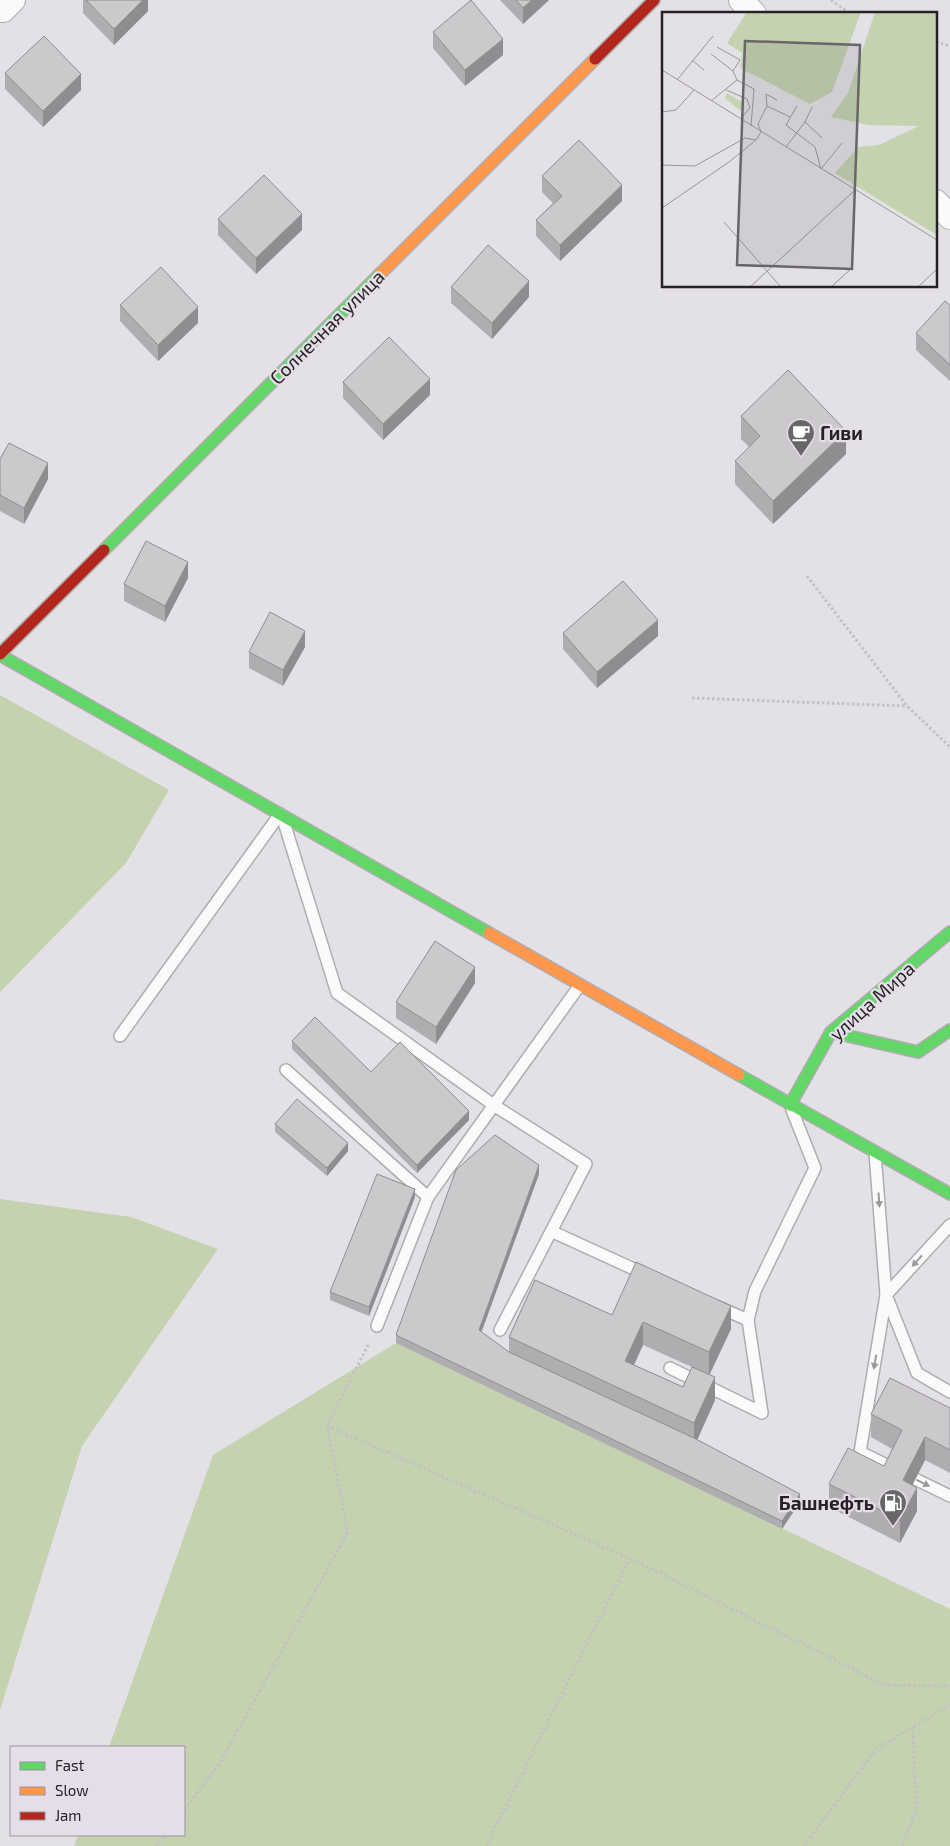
<svg xmlns="http://www.w3.org/2000/svg" width="950" height="1846" viewBox="0 0 950 1846" font-family="'Exo 2',sans-serif">
  <style>
    .green { fill: #c4d2b0 }
    .lines { fill: none; stroke-linecap: round; stroke-linejoin: round }
    .lane-casing { stroke: #afacb0; stroke-width: 14 }
    .street-casing { stroke: #afacb0; stroke-width: 26 }
    .fast-casing { stroke: #afacb0; stroke-width: 14 }
    .slow-casing { stroke: #afacb0; stroke-width: 14 }
    .jam-casing { stroke: #afacb0; stroke-width: 14 }
    .path { stroke: #c3c1c3; stroke-width: 3; stroke-dasharray: 2.5 2.5; stroke-linecap: butt }
    .lane { stroke: #fbfafb; stroke-width: 11 }
    .street { stroke: #fbfafb; stroke-width: 24 }
    .fast { stroke: #63d668; stroke-width: 11 }
    .slow { stroke: #ff974d; stroke-width: 11 }
    .jam { stroke: #b3261e; stroke-width: 11 }
    .wall { fill: #afadb0; fill-rule: evenodd }
    .shaded-wall { fill: #8f8d90 }
    .building { fill: #ccc9cd; stroke: #8f8d90 }
    .oneway { fill: #9b999b }
    .labels { text-anchor: middle; stroke-width: 4.5; stroke-linejoin: round; paint-order: stroke }
    .street-label { font-size: 19px; fill: #252326; stroke: #e5dee9 }
    .poi-label { font-size: 19px; font-weight: bold; fill: #252326; stroke: #e5dee9; text-anchor: start }
    .inset-road { fill: none; stroke: #989599; stroke-width: 1 }
    .view { fill: #686669; fill-opacity: 0.15; stroke: #686669; stroke-width: 2.5 }
    .inset-edge { fill: none; stroke: #252326; stroke-width: 2.5 }
  </style>
  <rect width="100%" height="100%" fill="#e4e1e6"/>
  <g class="green">
    <path d="M0,695L169,790L126,863L0,992Z"/>
    <path d="M0,1199L131,1217L218,1249L82,1446L0,1710Z"/>
    <path d="M396,1343L950,1609V1846H74L78,1835H184V1747H109L213,1455Z"/>
  </g>
  <g class="lines">
    <defs>
      <g id="lane">
        <path d="M283,819L337,993L495,1106L586,1164L500,1330"/>
        <path d="M120,1036L280,814"/>
        <path d="M286,1070L428,1197"/>
        <path d="M875,1153L886,1295L860,1452L950,1496"/>
        <path d="M950,1225L886,1295L917,1373L950,1392"/>
        <path d="M553,1232L647,1275"/>
        <path d="M716,1306L748,1320"/>
        <path d="M377,1326L428,1197L580,985"/>
        <path d="M670,1368L762,1413L748,1320L755,1291L815,1168L792,1110"/>
      </g>
      <g id="street">
        <path d="M741,0L754,14"/>
        <path d="M3,10L13,0"/>
        <path d="M936,202L950,217"/>
      </g>
      <g id="fast">
        <path d="M104,550L380,274"/>
        <path d="M0,655L489,933"/>
        <path d="M831,1032L918,1052L950,1030"/>
        <path d="M739,1075L950,1194"/>
        <path d="M790,1105L831,1032L950,932"/>
      </g>
      <g id="slow">
        <path d="M380,274L595,59"/>
        <path d="M489,933L739,1075"/>
      </g>
      <g id="jam">
        <path d="M595,59L654,0"/>
        <path d="M0,654L104,550"/>
      </g>
    </defs>
    <use href="#lane" class="lane-casing"/>
    <use href="#street" class="street-casing"/>
    <use href="#fast" class="fast-casing"/>
    <use href="#slow" class="slow-casing"/>
    <use href="#jam" class="jam-casing"/>
    <g class="path">
      <path d="M831,0L851,14"/>
      <path d="M936,42L950,46"/>
      <path d="M807,576L907,706L950,747"/>
      <path d="M692,698L906,706"/>
      <path d="M327,1426L630,1558"/>
      <path d="M184,1810L219,1764L348,1532L327,1426L368,1345"/>
      <path d="M156,1846L165,1835"/>
      <path d="M486,1846L630,1558L885,1685L950,1686"/>
      <path d="M804,1846L875,1750L950,1704"/>
      <path d="M902,1846L916,1810L913,1727"/>
    </g>
    <use href="#lane" class="lane"/>
    <use href="#street" class="street"/>
    <use href="#fast" class="fast"/>
    <use href="#slow" class="slow"/>
    <use href="#jam" class="jam"/>
  </g>
  <g class="wall">
    <path d="M83,0H148V11L114,45L83,13Z"/>
    <path d="M500,0H549L523,24Z"/>
    <path d="M433,32L503,55L465,86L433,48Z"/>
    <path d="M5,73L81,90L43,127L5,89Z"/>
    <path d="M542,176L622,201L560,261L536,236V220L553,203L542,192Z"/>
    <path d="M218,219L302,230L256,274L218,235Z"/>
    <path d="M451,287L529,297L492,339L451,303Z"/>
    <path d="M120,305L198,323L158,361L120,321Z"/>
    <path d="M950,305V381L916,350V333Z"/>
    <path d="M343,382L430,395L383,440L343,398Z"/>
    <path d="M741,416L846,454L773,524L735,484V461L749,447L741,439Z"/>
    <path d="M0,459L48,479L24,524L0,511Z"/>
    <path d="M188,578L165,622L124,601V584Z"/>
    <path d="M563,633L658,636L597,688L563,649Z"/>
    <path d="M305,647L283,686L249,668V652Z"/>
    <path d="M475,983L436,1044L396,1018V1002Z"/>
    <path d="M292,1041L371,1072L469,1120L417,1173L292,1049Z"/>
    <path d="M275,1124L348,1151L327,1176L275,1132Z"/>
    <path d="M539,1174L481,1332L509,1352V1337L612,1315L731,1329L710,1374L715,1400L697,1440L800,1502L782,1529L396,1343V1335ZM643,1345L692,1367L683,1387L634,1365Z"/>
    <path d="M415,1197L369,1316L330,1300V1292Z"/>
    <path d="M950,1408V1473L925,1460L912,1485L917,1511L900,1543L829,1507V1484L884,1466L892,1449L871,1437V1414Z"/>
  </g>
  <g class="shaded-wall">
    <path d="M143,0H148V11L114,45V29Z"/>
    <path d="M532,0H549L523,24V8Z"/>
    <path d="M503,39V55L465,86V70Z"/>
    <path d="M81,74V90L43,127V111Z"/>
    <path d="M622,185V201L560,261V245Z"/>
    <path d="M302,214V230L256,274V258Z"/>
    <path d="M529,281V297L492,339V323Z"/>
    <path d="M198,307V323L158,361V345Z"/>
    <path d="M430,379V395L383,440V424Z"/>
    <path d="M846,431V454L773,524V501Z"/>
    <path d="M48,463V479L24,524V508Z"/>
    <path d="M188,562V578L165,622V606Z"/>
    <path d="M658,620V636L597,688V672Z"/>
    <path d="M305,631V647L283,686V670Z"/>
    <path d="M475,967V983L436,1044V1027Z"/>
    <path d="M469,1111V1120L417,1173V1165Z"/>
    <path d="M348,1143V1151L327,1176V1168Z"/>
    <path d="M539,1165V1174L479,1339V1330Z"/>
    <path d="M415,1189V1197L369,1316V1307Z"/>
    <path d="M731,1306V1329L709,1375V1352Z"/>
    <path d="M643,1322V1345L625,1384V1361Z"/>
    <path d="M715,1377V1400L694,1447V1423Z"/>
    <path d="M925,1437V1460L903,1504V1480Z"/>
    <path d="M917,1488V1511L900,1543V1520Z"/>
    <path d="M800,1494V1502L782,1529V1521Z"/>
  </g>
  <g class="building">
    <path d="M86,0H143L114,29Z"/>
    <path d="M471,0L503,39L465,70L433,32Z"/>
    <path d="M516,0H532L523,8Z"/>
    <path d="M44,36L81,74L43,111L5,73Z"/>
    <path d="M579,140L622,185L560,245L536,220L562,196L542,176Z"/>
    <path d="M264,175L302,214L256,258L218,219Z"/>
    <path d="M488,245L529,281L492,323L451,287Z"/>
    <path d="M161,267L198,307L158,345L120,305Z"/>
    <path d="M945,301L950,305V365L916,333Z"/>
    <path d="M389,337L430,379L383,424L343,382Z"/>
    <path d="M788,370L846,431L773,501L735,461L760,436L741,416Z"/>
    <path d="M9,443L48,463L24,508L0,495V459Z"/>
    <path d="M146,541L188,562L165,606L124,584Z"/>
    <path d="M623,581L658,620L597,672L563,633Z"/>
    <path d="M270,612L305,631L283,670L249,652Z"/>
    <path d="M435,941L475,967L436,1027L396,1002Z"/>
    <path d="M315,1017L371,1072L400,1042L469,1111L417,1165L292,1041Z"/>
    <path d="M297,1099L348,1143L327,1168L275,1124Z"/>
    <path d="M495,1135L539,1165L479,1330L509,1352L694,1438L800,1494L782,1521L396,1335L456,1170Z"/>
    <path d="M377,1174L415,1189L369,1307L330,1292Z"/>
    <path d="M636,1262L731,1306L709,1352L643,1322L625,1361L683,1387L692,1367L715,1377L694,1423L509,1337L535,1280L612,1315Z"/>
    <path d="M890,1378L950,1408V1450L925,1437L903,1480L917,1488L900,1520L829,1484L848,1448L884,1466L902,1430L871,1414Z"/>
  </g>
  <defs><path id="oneway-solid" d="M-6-.8H1V-3.2L6.5 0L1 3.2V.8H-6Z" transform="scale(1.25)"/></defs>
  <g class="oneway">
    <use href="#oneway-solid" transform="translate(879 1200) rotate(86)"/>
    <use href="#oneway-solid" transform="translate(917 1261) rotate(132)"/>
    <use href="#oneway-solid" transform="translate(875 1362) rotate(100)"/>
    <use href="#oneway-solid" transform="translate(923 1483) rotate(26)"/>
  </g>
  <defs>
    <symbol id="cafe-pin" viewBox="-11 -11 22 30"><path d="M0 17L-7.5 6A9.5 9.5 0 1 1 7.5 6Z" fill="#686669" stroke="#e5dee9"/><path d="M-5.5-4.5H6V0H3Q3 3.5 0 3.5H-2.5Q-5.5 3.5-5.5 0ZM3-3.2v2h1.7v-2ZM-6 4.5H4V6H-6Z" fill="#fff"/></symbol>
    <symbol id="fuel-pin" viewBox="-11 -11 22 30"><path d="M0 17L-7.5 6A9.5 9.5 0 1 1 7.5 6Z" fill="#686669" stroke="#e5dee9"/><path d="M-5.5-6h7V0h2V4h1.3V-2.5L3-4.5l.8-.8L6-3V5H2.5V1h-1V6h-7ZM-4.2-4.7v3.2H.2V-4.7Z" fill="#fff"/></symbol>
  </defs>
  <g fill-rule="evenodd">
    <use href="#cafe-pin" x="785" y="417" width="32" height="43"/>
    <use href="#fuel-pin" x="877" y="1487" width="32" height="43"/>
  </g>
  <g class="labels">
    <g class="street-label">
      <text transform="translate(327 327) rotate(-45)" y="7">Солнечная улица</text>
      <text transform="translate(872 1001) rotate(-42)" y="7">улица Мира</text>
    </g>
    <g class="poi-label">
      <text x="820" y="440">Гиви</text>
      <text x="874" y="1510" text-anchor="end">Башнефть</text>
    </g>
  </g>
  <g transform="translate(662 12)">
    <rect width="275" height="275" fill="#e4e1e6"/>
    <path d="M85,0H199L170,80L148,92L78,56L80,41L65,31ZM213,0H275V223L173,161L196,135L217,133L257,114L206,113L169,105L186,81ZM65,81L81,91L79,99L63,86Z" fill="#c4d2b0"/>
    <path class="inset-road" d="M55,35L78,48L71,59M49,42L71,59L75,68M30,48L42,58M0,58L275,228M15,68L51,24M64,78L85,87L88,96L78,107M49,89L75,68L92,77L89,114M105,94L128,105M135,94L124,113L153,135L159,157M0,100L14,98L32,78M143,110L160,126M99,120L96,112L105,94L104,82L115,88M124,135L143,110L150,95M0,153L33,154L83,126L94,128M159,157L180,131M0,196L67,150L94,128L99,120M62,210L119,275M88,275L193,178M169,275L190,256M256,275L275,257"/>
    <path class="view" d="M83,29L198,33L190,257L75,253Z"/>
    <rect width="275" height="275" class="inset-edge"/>
  </g>
  <rect x="10" y="1746" width="175" height="90" fill="#e5dee9" stroke="#98939b"/>
  <rect x="20" y="1762" width="25" height="8" fill="#63d668" stroke="#98939b"/>
  <text x="55" y="1771" font-size="15" fill="#252326">Fast</text>
  <rect x="20" y="1787" width="25" height="8" fill="#ff974d" stroke="#98939b"/>
  <text x="55" y="1796" font-size="15" fill="#252326">Slow</text>
  <rect x="20" y="1812" width="25" height="8" fill="#b3261e" stroke="#98939b"/>
  <text x="55" y="1821" font-size="15" fill="#252326">Jam</text>
</svg>
